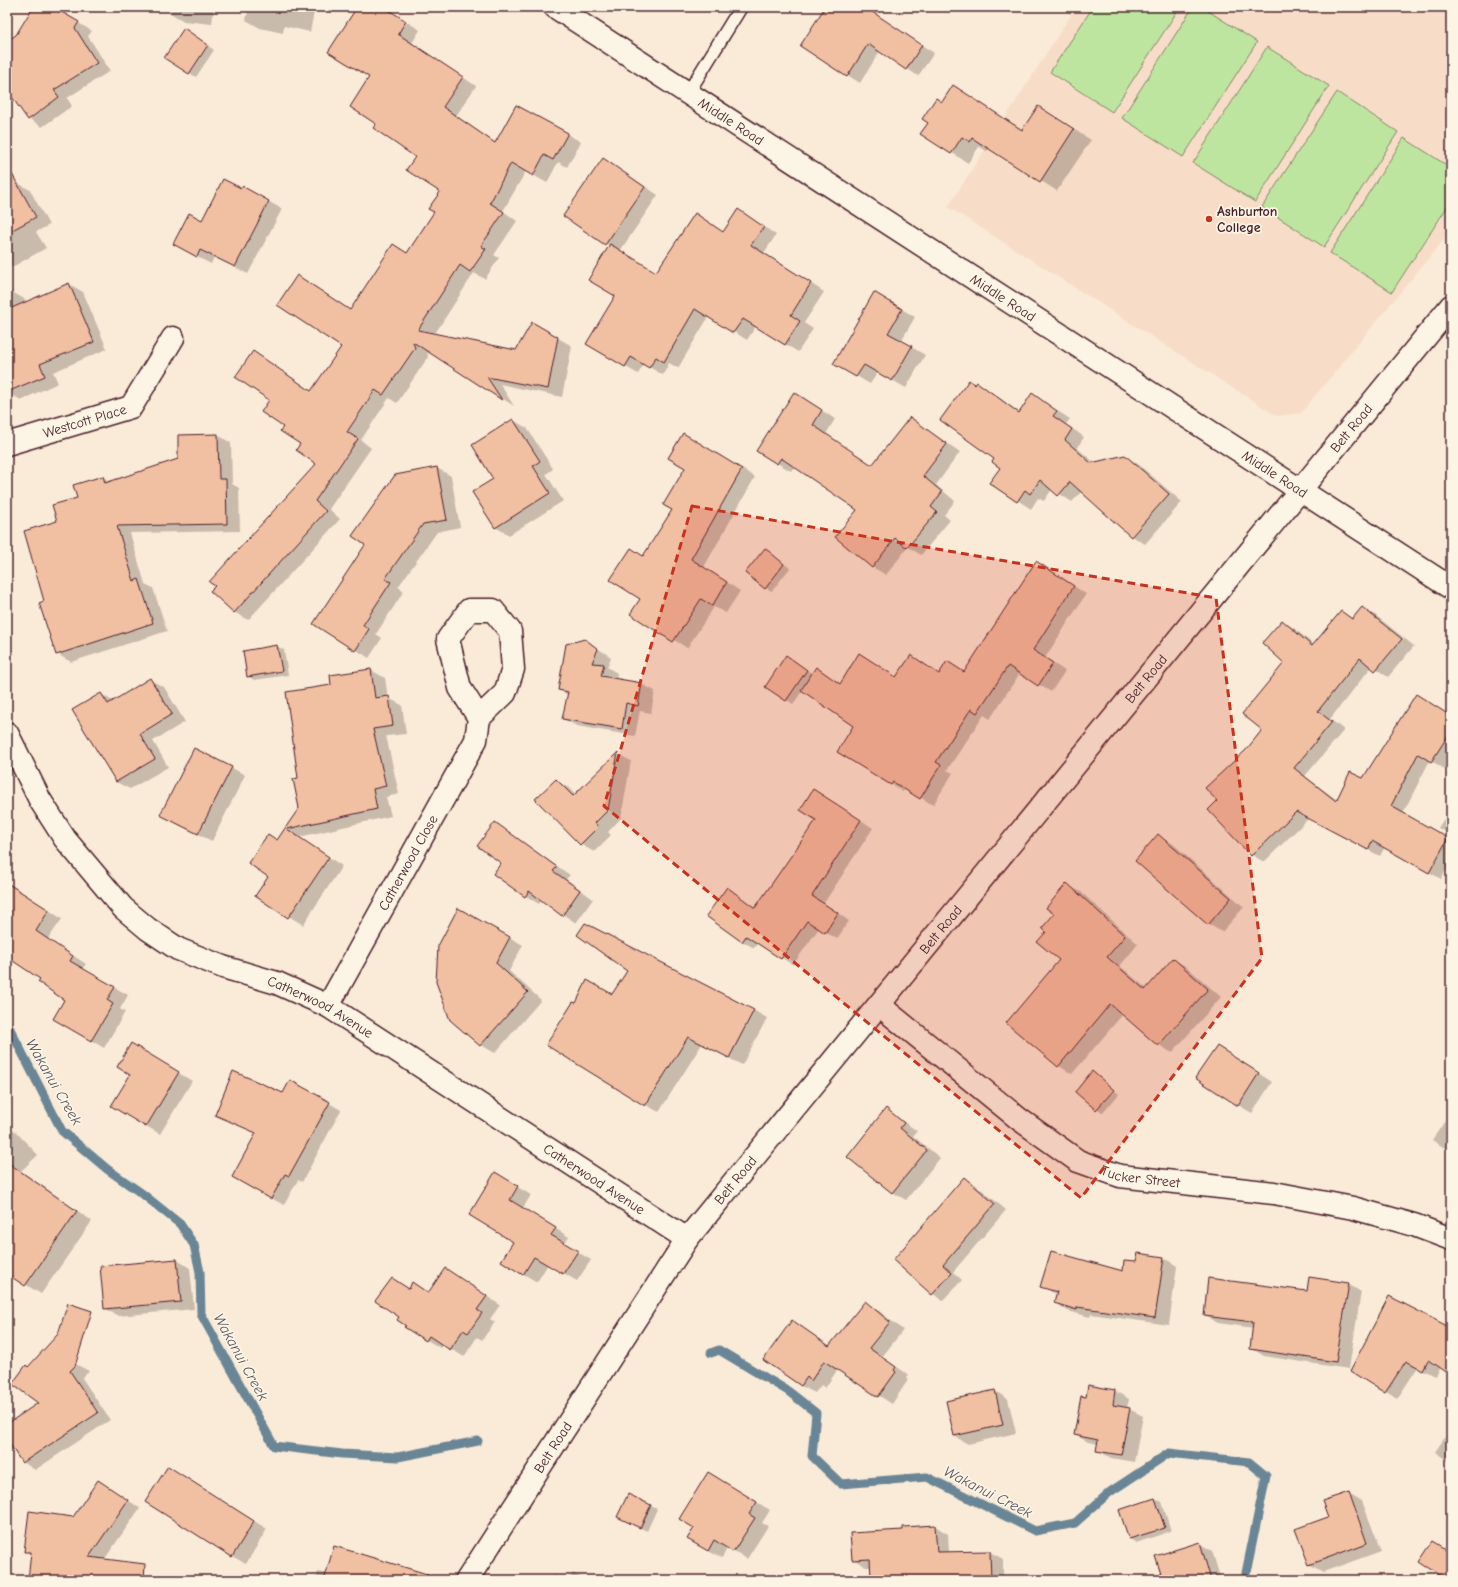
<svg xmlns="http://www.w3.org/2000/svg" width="1458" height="1587" viewBox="0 0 1458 1587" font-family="'Comic Neue',sans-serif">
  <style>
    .built { fill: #f7ddc8 }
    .green { fill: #bee5a0; stroke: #848266 }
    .shadow { fill: #0003 }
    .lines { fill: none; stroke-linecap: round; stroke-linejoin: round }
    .stream { stroke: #6a8696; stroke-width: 9 }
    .building { fill: #f1bfa2; stroke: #4a1f2b }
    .service-casing { stroke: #4a1f2b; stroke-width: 15 }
    .minor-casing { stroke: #4a1f2b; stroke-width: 25 }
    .tertiary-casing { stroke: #4a1f2b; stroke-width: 25 }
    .service { stroke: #fcf5e5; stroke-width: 12 }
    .minor { stroke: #fcf5e5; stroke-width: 22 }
    .tertiary { stroke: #fcf5e5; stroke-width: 22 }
    .marked { fill: #c8321e; fill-opacity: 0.2; stroke: #c8321e; stroke-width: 3; stroke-dasharray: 8 5; stroke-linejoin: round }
    .poi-dot { fill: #c8321e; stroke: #fcf5e5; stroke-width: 1.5 }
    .labels { text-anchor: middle; stroke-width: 3.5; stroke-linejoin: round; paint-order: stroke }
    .street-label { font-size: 14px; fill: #4a1f2b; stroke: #fcf5e5 }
    .poi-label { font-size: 14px; font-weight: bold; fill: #4a1f2b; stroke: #fcf5e5; text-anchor: start }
    .water-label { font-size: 15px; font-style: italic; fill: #5a5361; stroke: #fcf5e5 }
  </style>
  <rect width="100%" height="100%" fill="#faead8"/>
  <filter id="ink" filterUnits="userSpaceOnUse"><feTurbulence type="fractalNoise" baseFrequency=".025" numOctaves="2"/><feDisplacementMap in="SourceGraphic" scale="8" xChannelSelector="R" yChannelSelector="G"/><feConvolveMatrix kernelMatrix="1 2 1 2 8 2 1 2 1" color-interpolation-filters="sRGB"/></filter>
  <g filter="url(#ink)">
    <path class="built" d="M1059,7H1451V231L1301,413L1277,416L948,207L1071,15Z"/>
    <g class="green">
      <path d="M1093,7H1180L1112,112L1050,72Z"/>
      <path d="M1193,7H1202L1257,42L1183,157L1122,118Z"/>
      <path d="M1267,47L1329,86L1255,202L1193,163Z"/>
      <path d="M1337,92L1398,132L1324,247L1262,207Z"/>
      <path d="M1404,138L1451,168V201L1392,292L1330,253Z"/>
    </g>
    <g class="shadow">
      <path d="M34,7H51L92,31L88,36L110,71L67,98L72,106L42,127L29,119L7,88V42L17,36Z"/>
      <path d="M171,7H214L212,24L184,21L170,13Z"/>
      <path d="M249,7H315L310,32L284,26L283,33L260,28L246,20Z"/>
      <path d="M358,7H383L420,30L412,43L476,86L456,116L496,143L567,134L581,142L567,167L558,162L547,183L526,171L503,211L517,221L494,255L499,258L485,279L474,273L434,335L516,351L532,323L572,346L562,397L500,384L514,406L427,350L428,357L397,403L389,398L361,440L371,448L329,509L340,519L248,620L234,612L318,464L284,427L271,400L253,353L312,392L342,347L297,276L351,311L407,254L435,212L441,192L416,157L377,124Z"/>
      <path d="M826,7H862L934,53L918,76L880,51L860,83L801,46Z"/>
      <path d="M930,7H960L959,12Z"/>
      <path d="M191,34L214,50L196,77L166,58Z"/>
      <path d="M954,86L1023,130L1038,107L1091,140L1057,191L989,148L987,151L979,147L968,163L922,134Z"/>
      <path d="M604,159L658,195L620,251L656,273L751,218L776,235L764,253L824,292L804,323L813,329L798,352L756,326L747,340L709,316L678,368L669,363L663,375L644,364L638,374L587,344L616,296L610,246L565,216Z"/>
      <path d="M16,182L30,190L49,225L36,232L46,248L7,270V188Z"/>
      <path d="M242,187L282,209L248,274L214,257L211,264L188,252L202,221Z"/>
      <path d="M69,284L83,292L107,349L53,372L58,383L21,400L7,392V294L12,292L26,300L27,302Z"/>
      <path d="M875,293L915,317L901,341L925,355L906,388L878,372L870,384L835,363Z"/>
      <path d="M969,381L990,391L1020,413L1033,395L1070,419L1066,424L1084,437L1077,448L1095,463L1125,456L1138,464L1182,502L1145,544L1132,536L1082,491L1072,502L1052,489L1044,501L1038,498L1031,509L991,483L1001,468L995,459Z"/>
      <path d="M795,393L835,419L826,434L873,466L910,418L960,452L936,485L955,501L944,515L950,520L921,555L908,547L886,575L872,567L858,510L794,466L791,471L777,463Z"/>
      <path d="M513,420L527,428L553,469L546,474L563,501L509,535L495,527Z"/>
      <path d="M684,434L755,477L704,567L740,591L726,613L714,607L687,648L632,613L641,599L644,557L673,510L686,467Z"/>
      <path d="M218,435L231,443L232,484L239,488L240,531L130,533L145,584L153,588L167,631L71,662L57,654L46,602L58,522L78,498L103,477L112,482L179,460Z"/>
      <path d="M437,468L451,476L460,527L437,532L398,587L404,591L376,634L382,638L369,658L315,623Z"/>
      <path d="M765,550L790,568L772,591L765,588Z"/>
      <path d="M1048,569L1086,594L1045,658L1065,671L1051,692L1020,673L990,719L984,715L947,770L953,773L933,805L905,788L903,792L891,784L854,726L803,690L793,704L766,687L793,660L813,674L817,669L841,684L897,678L911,656L939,674L964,673Z"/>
      <path d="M1362,608L1375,615L1414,646L1388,677L1372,666L1330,719L1344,730L1305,776L1337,800L1446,713L1451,705V773L1430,760L1403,813L1451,841V862L1441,879L1385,847L1380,856L1308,819L1264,862L1252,855L1218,801L1246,751L1263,730L1286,663L1282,621L1295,629L1314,645L1341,612L1353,619Z"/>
      <path d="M585,640L611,657L607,667L617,673L616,679L641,684L655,691L651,713L640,711L635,736L577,726L563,719L568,695L559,690Z"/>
      <path d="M277,646L284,650L288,675L254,680L248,676Z"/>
      <path d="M371,670L385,678L388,698L402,705L406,734L386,736L399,794L386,797L391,816L299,837L342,866L303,925L257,896L269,877L278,841L300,808L299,778L333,686L331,676Z"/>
      <path d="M150,680L164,687L185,722L153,741L168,767L130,789L116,782L101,694L114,702Z"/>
      <path d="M618,754L631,761L621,818L608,832L611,835L594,852L580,844L556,781L570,788L576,795Z"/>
      <path d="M232,768L245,775L212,841L175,823Z"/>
      <path d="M825,797L873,828L824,903L849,921L837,939L819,928L793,965L758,943L754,948L742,941L727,889L756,908L817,820Z"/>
      <path d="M1451,808V835L1438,828Z"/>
      <path d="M495,824L570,875L566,879L593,899L576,923L542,900L539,904L526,896L494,874L502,863Z"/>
      <path d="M1158,836L1172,843L1244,907L1222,932L1208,924Z"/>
      <path d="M7,882L62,919L48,939L86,964L82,969L128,995L120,1009L125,1012L104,1048L54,1018L65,999L41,978L7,956Z"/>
      <path d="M1067,885L1081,892L1138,944L1120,966L1147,989L1173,959L1187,967L1221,997L1172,1053L1159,1045L1123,1014L1072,1074L1059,1066L1008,1023L1060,960L1047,932Z"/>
      <path d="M459,909L523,945L509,971L541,1000L495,1053L481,1045L451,1019Z"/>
      <path d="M613,996L753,1010L767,1018L742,1065L702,1044L659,1112L646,1105L576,1005Z"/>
      <path d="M145,1053L192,1081L160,1134L146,1126Z"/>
      <path d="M1230,1055L1272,1082L1252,1113L1238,1105Z"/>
      <path d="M1093,1073L1119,1094L1103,1113L1076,1092Z"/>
      <path d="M284,1094L329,1103L341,1110L302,1182L298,1180L284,1205L245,1184L257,1134L216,1114Z"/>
      <path d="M886,1109L917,1131L913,1136L940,1158L906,1200L892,1192L848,1156Z"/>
      <path d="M1451,1112V1152L1432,1140Z"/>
      <path d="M7,1127L15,1131L38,1155L21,1171L92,1221L41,1294L7,1273Z"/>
      <path d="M964,1178L975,1184L1006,1210L953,1272L962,1280L943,1300L933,1294Z"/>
      <path d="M509,1182L531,1195L523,1208L569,1237L564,1244L591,1260L577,1281L548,1264L537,1282L502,1261L514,1241L470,1215Z"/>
      <path d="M1164,1258L1177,1266L1169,1325L1091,1314L1090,1317L1068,1311L1055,1303L1057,1295L1042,1286L1124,1272L1137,1263Z"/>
      <path d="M177,1260L190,1268L194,1309L118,1316L104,1308Z"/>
      <path d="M458,1277L500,1305L490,1319L495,1322L482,1340L477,1337L464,1357L443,1344L440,1348L406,1327L409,1289L413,1284L429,1293Z"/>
      <path d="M1348,1284L1361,1292L1349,1369L1264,1356L1251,1348L1254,1328L1218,1323L1205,1316Z"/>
      <path d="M866,1303L879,1311L903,1330L882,1357L909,1375L906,1379L908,1380L892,1404L838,1369L825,1388L821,1385L815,1393L801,1386L792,1321L830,1346Z"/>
      <path d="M1451,1329V1375L1440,1367L1435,1376L1418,1367L1397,1399L1352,1370Z"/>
      <path d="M7,1331L12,1334L7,1343Z"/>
      <path d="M46,1349L89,1371L82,1378L110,1420L35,1470L23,1462L7,1438V1425L40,1403L29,1368Z"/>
      <path d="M1089,1386L1115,1391L1129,1399L1127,1408L1143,1416L1134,1462L1111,1458L1097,1450L1098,1444L1088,1442L1075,1435Z"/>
      <path d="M995,1391L1008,1399L1016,1433L968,1444L954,1436Z"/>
      <path d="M1451,1428V1463L1435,1452Z"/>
      <path d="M181,1475L267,1529L246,1564L232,1556Z"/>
      <path d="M98,1481L140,1508L104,1560L138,1580H29L32,1555L25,1551L74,1518Z"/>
      <path d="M722,1481L770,1510L762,1523L768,1526L747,1559L728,1547L722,1558L708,1551Z"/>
      <path d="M1349,1493L1362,1501L1381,1551L1323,1572L1309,1564L1329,1518Z"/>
      <path d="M628,1495L657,1509L647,1531L625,1521Z"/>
      <path d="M1155,1499L1162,1502L1171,1531L1136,1543L1130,1539Z"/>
      <path d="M935,1526L948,1534L949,1553L990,1552L1003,1559V1580H876L872,1578V1567H866L853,1559L904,1531V1528Z"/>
      <path d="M1199,1543L1212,1551L1221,1580H1164Z"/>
      <path d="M318,1572L327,1574L396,1580H316Z"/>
      <path d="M573,1573L586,1580H569Z"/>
      <path d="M554,1575L563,1580H550Z"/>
    </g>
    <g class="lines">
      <g class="stream">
        <path d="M7,1027L10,1029L62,1131L107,1169L144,1195L180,1224L194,1245L200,1272L201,1314L274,1446L342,1454L398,1457L478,1441"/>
        <path d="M711,1353L719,1350L788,1391L816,1413L812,1456L841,1484L927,1477L1035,1531L1075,1523L1110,1492L1169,1453L1249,1462L1266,1476L1246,1573V1580"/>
      </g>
    </g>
    <g class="building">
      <path d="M33,7H53L79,22L75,28L97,63L54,90L59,97L28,120L7,90V41L16,35Z"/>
      <path d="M357,7H384L406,21L398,34L463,77L443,107L495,143L516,105L568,133L553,160L544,155L533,176L511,163L490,203L504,212L481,246L486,249L470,272L460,265L418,330L516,350L532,322L558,337L548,389L487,377L502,400L413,342L415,348L383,395L375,390L347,432L358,439L315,501L326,511L234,613L210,591L215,586L209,582L316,464L296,450L300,444L280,431L283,427L261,412L269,400L235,377L253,351L311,391L341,347L277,305L297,275L350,310L393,244L407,253L434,212L428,209L440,192L406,170L415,157L373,128L376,124L350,107L369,77L328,52Z"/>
      <path d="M825,7H865L922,45L906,70L868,44L847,77L800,46Z"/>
      <path d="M184,28L208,45L189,74L164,58Z"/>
      <path d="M953,85L1022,130L1038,106L1074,129L1040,182L972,138L970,142L962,137L951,154L920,134L928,123L922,119L936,98L942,102Z"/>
      <path d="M603,158L645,187L605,245L563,216Z"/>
      <path d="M7,165L36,217L7,233Z"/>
      <path d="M223,179L241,188L242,186L269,201L235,267L200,250L197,257L173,244L189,213L202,220Z"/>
      <path d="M738,209L764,227L751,245L811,283L791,315L800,321L785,345L743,319L733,333L695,309L664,362L656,357L649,368L631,357L625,367L586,344L615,296L588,280L610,244L656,272L695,213L723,232Z"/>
      <path d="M69,283L94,342L40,364L45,376L7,392V310Z"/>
      <path d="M874,292L902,309L888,333L912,346L892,381L864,365L856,377L833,364Z"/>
      <path d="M969,380L975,385L977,382L1019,413L1032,393L1057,411L1053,416L1072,429L1065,440L1091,463L1125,455L1169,494L1131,537L1070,482L1058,496L1040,480L1030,494L1025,490L1017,502L989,483L1000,468L992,462L994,459L940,420Z"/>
      <path d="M794,392L822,410L813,425L872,465L910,417L947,444L923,476L942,492L931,507L937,512L907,548L895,538L872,568L835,537L857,510L781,458L777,464L756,451Z"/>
      <path d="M513,419L540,461L533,466L550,493L495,528L472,492L493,479L472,445Z"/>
      <path d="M683,433L742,469L691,559L727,582L712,606L701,599L673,642L630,614L640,599L610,580L631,548L643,556L672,510L663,505L685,468L668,458Z"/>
      <path d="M218,434L219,479H226L227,524L117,526L134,581L139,579L153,623L56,655L39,603L44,601L24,531L57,521L52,505L77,498L73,485L103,476L105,483L178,459V435Z"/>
      <path d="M437,467L447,520L423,524L385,579L391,582L363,625L369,629L355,651L313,624L365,545L352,536L395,475Z"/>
      <path d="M765,548L784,564L765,589L745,573Z"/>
      <path d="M1036,561L1074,586L1033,650L1053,663L1038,686L1008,666L977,713L971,709L936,762L941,765L920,799L893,782L891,785L837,752L853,726L801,690L816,667L840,684L859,653L896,677L911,655L939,674L947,661L964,672Z"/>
      <path d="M1362,607L1402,639L1375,671L1360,658L1318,711L1332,722L1294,768L1336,801L1350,772L1363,778L1416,694L1451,716V731L1431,762L1418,754L1391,806L1448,838L1429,873L1372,841L1368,850L1296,812L1251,856L1208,810L1217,801L1205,788L1246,750L1262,730L1242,714L1284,663L1262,643L1282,620L1312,646L1341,611L1352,619Z"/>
      <path d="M585,639L598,649L592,663L604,664L601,676L642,683L638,706L626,703L622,729L562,719L568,692L558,690L566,644Z"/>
      <path d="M277,645L282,671L247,677L243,651Z"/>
      <path d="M786,655L807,670L786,701L765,687Z"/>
      <path d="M371,669L375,698L389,696L393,726L373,729L386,786L373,789L377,809L287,829L329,857L288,918L255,896L268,877L248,863L268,834L277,840L299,808L293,779L298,778L286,692L331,685L330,675Z"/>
      <path d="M150,678L172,714L140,734L155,759L116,782L72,710L101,693L108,704Z"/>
      <path d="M194,748L232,767L198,834L160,815Z"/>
      <path d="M618,752L608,810L595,823L598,827L580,845L535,799L556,779L573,796Z"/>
      <path d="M813,789L861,820L812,896L838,913L825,933L807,921L781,959L746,936L742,942L706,916L727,887L755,908L816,820L800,810Z"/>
      <path d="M495,822L557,867L553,871L580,890L562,916L529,891L525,897L493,874L501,863L477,846Z"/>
      <path d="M1158,834L1231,898L1208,925L1135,861Z"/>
      <path d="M7,883L49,910L36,931L73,956L70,961L115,987L107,1000L113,1004L91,1041L53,1019L64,1000L38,982L40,979L7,957Z"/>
      <path d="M1067,883L1125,936L1107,957L1145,990L1173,958L1208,989L1158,1046L1110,1004L1058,1067L1006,1023L1059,960L1037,942L1046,932L1042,928L1054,914L1046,908Z"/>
      <path d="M458,908L510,937L496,963L528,992L480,1046L450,1020L436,982L438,946Z"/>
      <path d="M585,923L754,1010L729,1058L688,1037L645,1106L546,1045L573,1002L576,1003L587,980L612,994L627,971L577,935Z"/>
      <path d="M131,1043L179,1072L146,1127L111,1106L130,1075L117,1067Z"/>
      <path d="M1217,1046L1259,1073L1238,1106L1195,1078Z"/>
      <path d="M233,1071L283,1093L290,1080L330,1102L289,1176L285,1174L271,1199L232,1177L256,1133L215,1115Z"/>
      <path d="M1092,1071L1114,1090L1096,1110L1075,1092Z"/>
      <path d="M886,1108L904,1123L900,1128L927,1150L892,1193L847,1157Z"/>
      <path d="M7,1162L77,1211L25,1286L7,1274Z"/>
      <path d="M495,1172L518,1186L510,1200L556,1228L551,1235L578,1251L563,1274L534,1257L523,1275L501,1261L513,1242L469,1215Z"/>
      <path d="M964,1177L995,1204L943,1265L952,1273L932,1295L893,1260Z"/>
      <path d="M1051,1251L1123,1271L1124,1260L1136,1261L1138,1253L1164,1257L1155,1318L1077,1307V1310L1054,1303L1057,1292L1040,1287Z"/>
      <path d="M177,1259L181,1302L104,1309L100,1266Z"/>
      <path d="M445,1268L487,1296L477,1310L482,1313L468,1333L463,1330L450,1350L429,1336L426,1341L404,1327L406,1326L397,1320L399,1317L375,1301L392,1278L409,1289L412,1282L428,1293Z"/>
      <path d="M1309,1277L1349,1283L1336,1362L1250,1349L1253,1322L1204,1316L1208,1278L1307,1291Z"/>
      <path d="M1389,1296L1451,1328V1376L1428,1360L1423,1370L1406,1361L1385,1393L1350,1371Z"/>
      <path d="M865,1301L890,1322L869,1348L896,1367L894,1370L896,1372L878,1397L824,1361L811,1381L807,1377L801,1386L763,1360L792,1320L829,1346Z"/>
      <path d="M68,1303L92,1311L75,1366L70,1371L98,1413L22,1463L7,1440V1424L38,1403L12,1384L26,1365L28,1367L58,1334Z"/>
      <path d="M1088,1385L1115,1390L1113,1405L1130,1408L1121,1455L1096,1451L1098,1440L1074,1435L1081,1396L1086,1397Z"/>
      <path d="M995,1390L1003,1425L954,1436L946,1401Z"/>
      <path d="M168,1466L254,1521L232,1557L145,1502Z"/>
      <path d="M708,1472L757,1502L749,1514L755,1518L733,1552L714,1540L708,1551L687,1539L694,1528L679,1519Z"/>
      <path d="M98,1480L128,1500L89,1557L145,1564L144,1580H28L31,1552H24L29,1511L73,1517Z"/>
      <path d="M1349,1492L1367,1543L1309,1565L1295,1529L1328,1517L1322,1501Z"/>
      <path d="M628,1494L651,1505L640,1528L617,1517Z"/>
      <path d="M1155,1498L1165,1528L1129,1539L1119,1510Z"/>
      <path d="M935,1525L937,1552L990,1551L991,1580H890L889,1577L871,1578L870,1559L852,1560L850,1533L903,1530V1527Z"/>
      <path d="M1433,1541L1451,1552V1580H1446L1419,1562Z"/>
      <path d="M1200,1542L1211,1580H1163L1155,1556Z"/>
      <path d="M334,1546L427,1574L426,1580H324Z"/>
    </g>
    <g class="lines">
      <defs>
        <path id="service" d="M688,93L741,7"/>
        <g id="minor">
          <path id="s1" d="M555,7L1451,588"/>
          <path id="s2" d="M7,444L131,407L173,338"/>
          <path id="s3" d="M7,733L40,800L65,839L123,908L148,929L178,949L223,967L277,983L328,1006L687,1239"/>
          <path id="s4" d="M879,1005L1019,1119L1078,1161L1120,1176L1274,1193L1353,1208L1414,1225L1451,1239"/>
          <path id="s5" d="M328,1006L476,740L479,718L460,688L448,639L469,610H493L510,631L513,669L505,693L479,718"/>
        </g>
        <g id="tertiary">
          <path id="s6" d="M467,1580L687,1239L1451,306"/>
        </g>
      </defs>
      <use href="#service" class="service-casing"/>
      <use href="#minor" class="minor-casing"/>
      <use href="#tertiary" class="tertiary-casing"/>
      <use href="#service" class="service"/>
      <use href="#minor" class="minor"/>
      <use href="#tertiary" class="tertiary"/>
    </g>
  </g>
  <path class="marked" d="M692,506L1216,598L1262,958L1081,1198L604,806Z"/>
  <circle class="poi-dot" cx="1209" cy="219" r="4"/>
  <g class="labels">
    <g class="street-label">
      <text dy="5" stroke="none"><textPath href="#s1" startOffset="210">Middle Road</textPath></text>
      <text dy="5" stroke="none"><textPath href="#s1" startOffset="534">Middle Road</textPath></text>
      <text dy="5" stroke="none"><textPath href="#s2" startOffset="81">Westcott Place</textPath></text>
      <text dy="5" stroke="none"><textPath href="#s6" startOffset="1454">Belt Road</textPath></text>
      <text dy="5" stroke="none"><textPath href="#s1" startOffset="858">Middle Road</textPath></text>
      <text dy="5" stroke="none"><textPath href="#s6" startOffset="1130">Belt Road</textPath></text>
      <text dy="5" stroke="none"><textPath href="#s5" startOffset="164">Catherwood Close</textPath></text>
      <text dy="5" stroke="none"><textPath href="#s6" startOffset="806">Belt Road</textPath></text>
      <text dy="5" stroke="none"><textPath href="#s3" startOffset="434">Catherwood Avenue</textPath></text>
      <text dy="5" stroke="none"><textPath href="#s4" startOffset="318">Tucker Street</textPath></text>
      <text dy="5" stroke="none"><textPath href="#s3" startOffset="758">Catherwood Avenue</textPath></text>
      <text dy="5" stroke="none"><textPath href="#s6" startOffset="482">Belt Road</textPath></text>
      <text dy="5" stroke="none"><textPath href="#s6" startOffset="158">Belt Road</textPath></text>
    </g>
    <g class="poi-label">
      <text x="1217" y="216">Ashburton<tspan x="1217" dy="16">College</tspan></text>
    </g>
    <g class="water-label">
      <text transform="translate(54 1082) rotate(60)" y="5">Wakanui Creek</text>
      <text transform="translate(241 1357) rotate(61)" y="5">Wakanui Creek</text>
      <text transform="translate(988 1492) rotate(27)" y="5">Wakanui Creek</text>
    </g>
  </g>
  <rect width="1458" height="1587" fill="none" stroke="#fcf5e5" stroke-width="24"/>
  <rect x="12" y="12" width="1434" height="1563" fill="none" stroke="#4a1f2b" stroke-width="1.5" filter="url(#ink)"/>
</svg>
